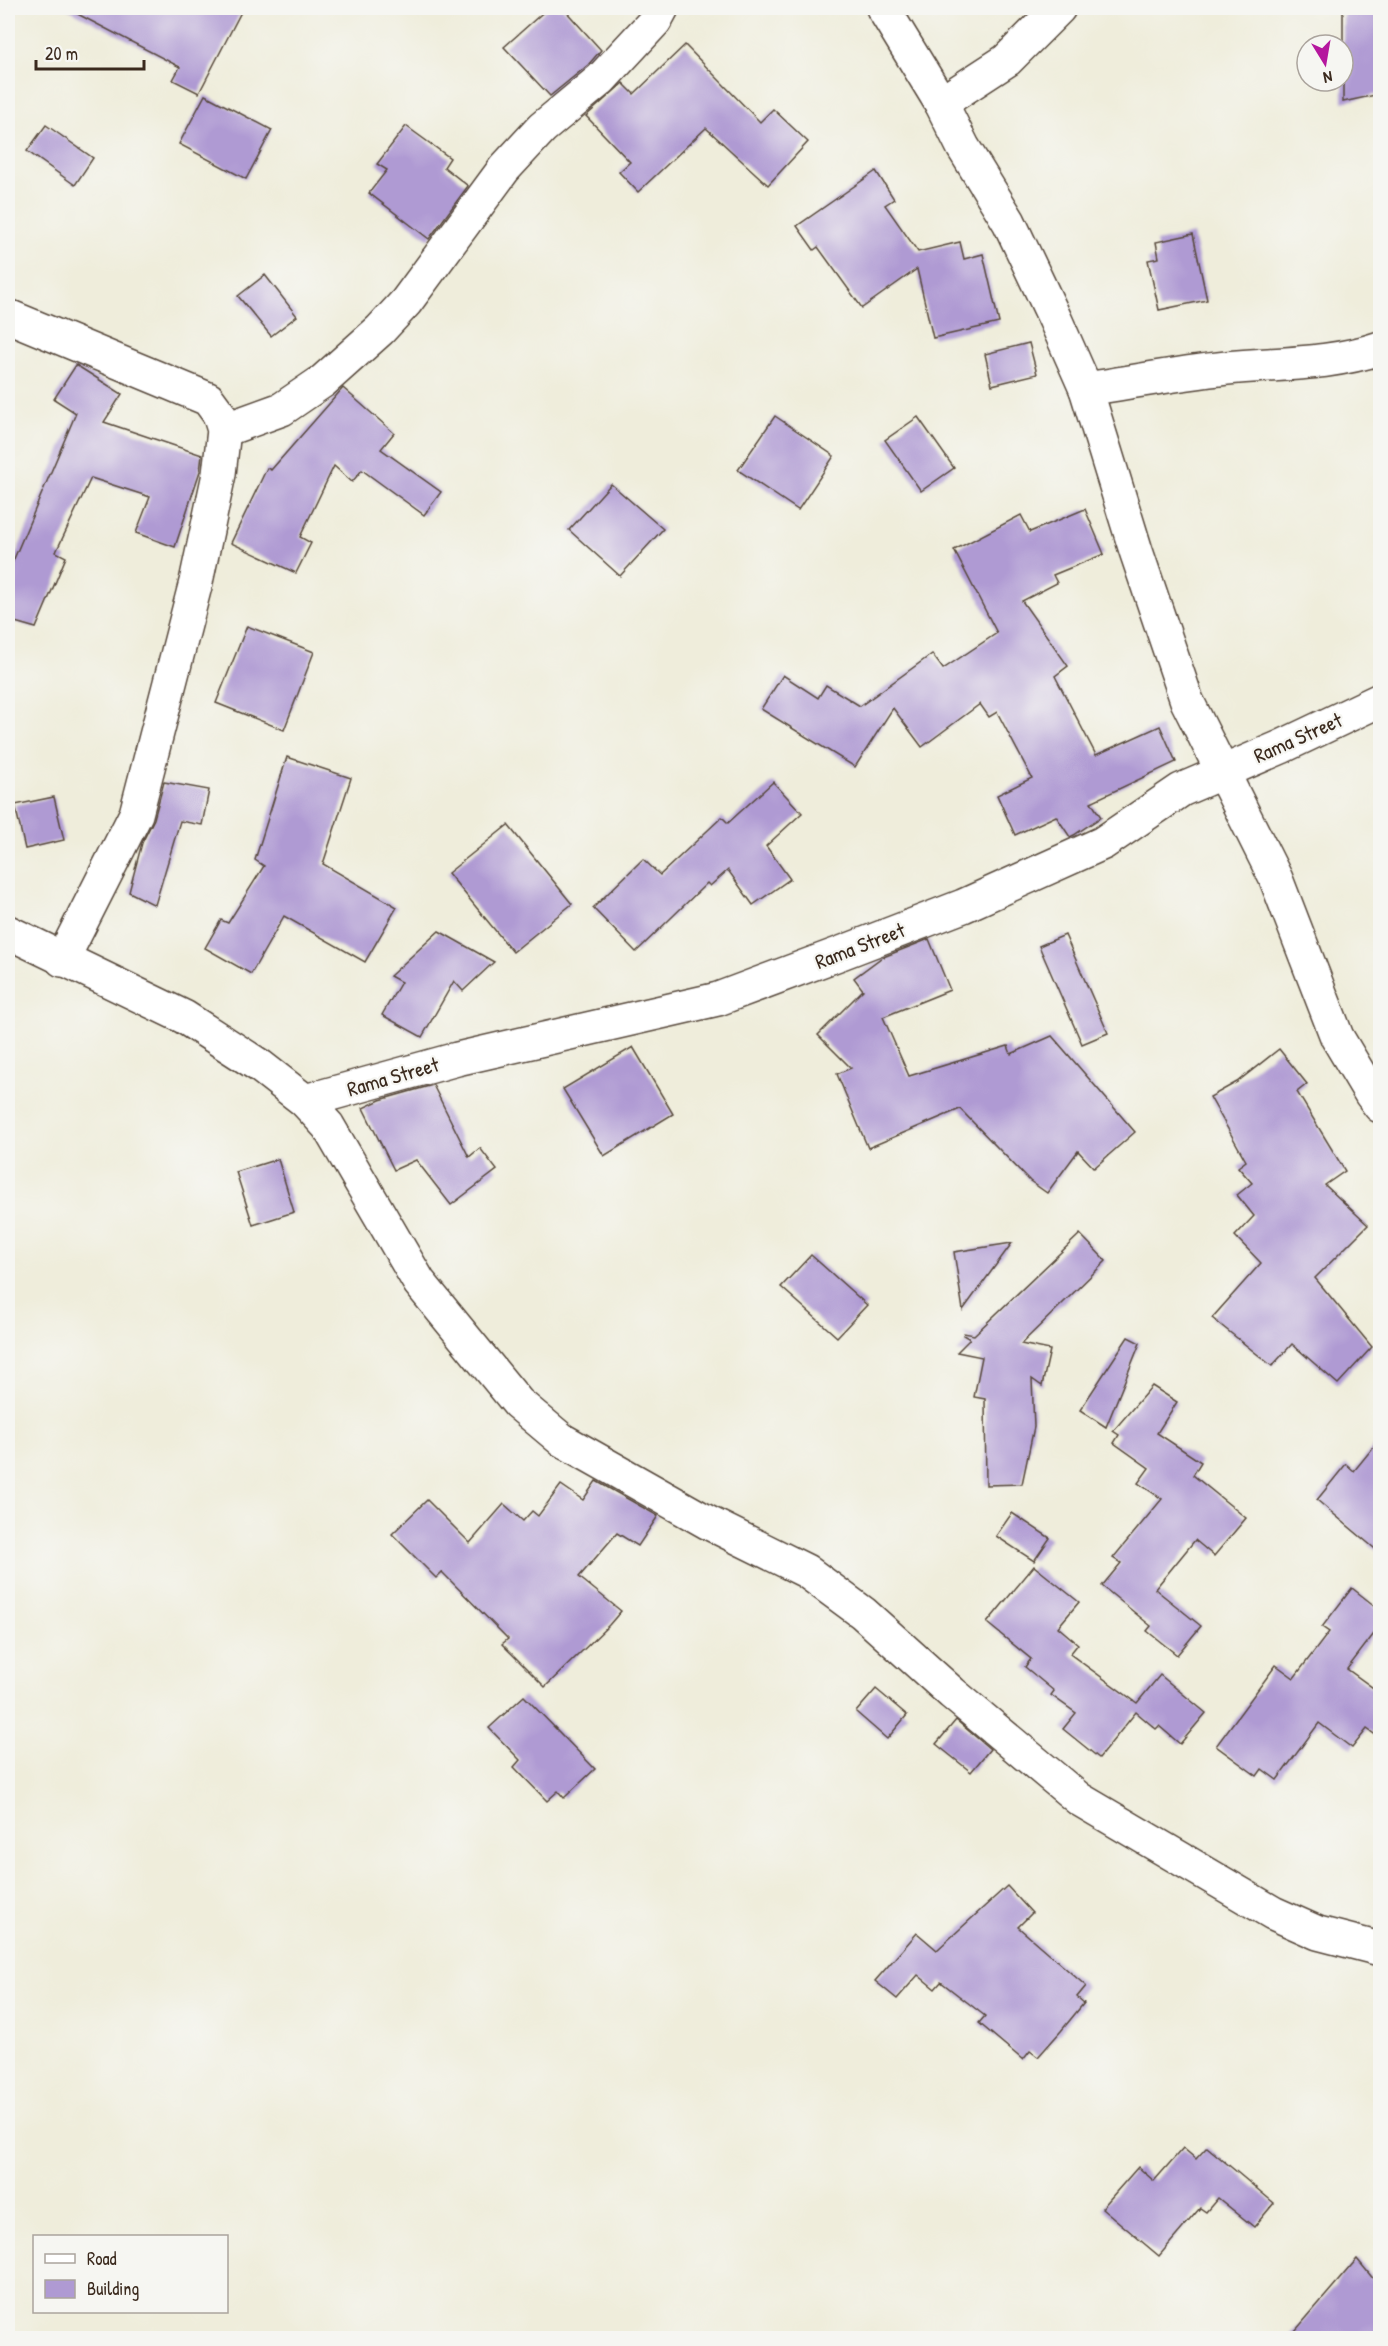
<svg xmlns="http://www.w3.org/2000/svg" width="1388" height="2346" viewBox="0 0 1388 2346" font-family="'Patrick Hand',sans-serif">
  <style>
    .building { fill: #af9ad3 }
    .lines { fill: none; stroke-linecap: round; stroke-linejoin: round }
    .minor-casing { stroke: #56473a; stroke-width: 36 }
    .minor { stroke: #fff; stroke-width: 33 }
    .labels { text-anchor: middle; stroke-width: 4.5; stroke-linejoin: round; paint-order: stroke }
    .street-label { font-size: 21px; fill: #3b2a1e; stroke: #f6f6f2 }
  </style>
  <rect width="100%" height="100%" fill="#f6f6f2"/>
  <filter id="ink" filterUnits="userSpaceOnUse"><feTurbulence type="fractalNoise" baseFrequency=".0167" numOctaves="2"/><feDisplacementMap in="SourceGraphic" scale="12" xChannelSelector="R" yChannelSelector="G"/><feConvolveMatrix kernelMatrix="1 2 1 2 8 2 1 2 1" color-interpolation-filters="sRGB"/></filter>
  <filter id="wash" filterUnits="userSpaceOnUse"><feTurbulence type="fractalNoise" baseFrequency=".008" numOctaves="4" result="noise"/><feDisplacementMap in="SourceGraphic" scale="24" xChannelSelector="R" yChannelSelector="G"/><feGaussianBlur stdDeviation="1.35" result="paint"/><feColorMatrix in="noise" values="0 0 0 0 0 0 0 0 0 0 0 0 0 0 0 0 0 1.4 0 .05"/><feComposite in="paint" operator="in"/></filter>
  <g filter="url(#wash)">
    <rect width="100%" height="100%" fill="#efeddb"/>
    <g id="blocks">
      <g class="building">
        <path d="M66,8H243L199,93L173,80L180,67Z"/>
        <path d="M548,8H563L601,50L588,65L550,96L504,47Z"/>
        <path d="M1343,8H1380V94L1343,102Z"/>
        <path d="M685,45L760,122L773,109L808,142L768,185L706,128L638,192L619,172L630,162L586,116L623,83L634,94Z"/>
        <path d="M205,95L272,130L246,179L179,144Z"/>
        <path d="M46,125L93,158L75,185L27,151Z"/>
        <path d="M406,126L450,158L444,167L468,186L429,239L369,193L387,170L377,164Z"/>
        <path d="M876,171L894,199L885,205L918,252L960,242L964,259L983,254L999,323L933,338L917,269L862,308L818,247L814,250L797,226Z"/>
        <path d="M1193,234L1207,300L1159,310L1148,260L1159,258L1156,242Z"/>
        <path d="M265,275L297,316L271,336L238,296Z"/>
        <path d="M1029,343L1037,374L992,385L985,354Z"/>
        <path d="M76,365L122,394L104,422L202,455L200,471L175,547L136,533L150,497L91,478L56,552L66,557L36,628L8,620V573L76,413L54,399Z"/>
        <path d="M343,388L394,433L381,449L441,492L424,515L362,470L352,482L334,466L300,537L311,543L296,573L231,543L267,468L271,470Z"/>
        <path d="M775,416L834,456L798,510L738,470Z"/>
        <path d="M918,417L954,468L921,491L885,440Z"/>
        <path d="M611,484L663,529L620,576L569,530Z"/>
        <path d="M1085,509L1104,554L1053,575L1057,583L1022,601L1068,666L1055,676L1096,755L1160,726L1176,762L1091,802L1101,817L1074,835L1070,837L1056,816L1015,835L997,795L1032,778L997,712L989,717L980,704L922,747L893,708L855,767L761,709L783,675L818,698L826,685L860,706L932,654L943,669L997,633L954,550L1021,515L1030,532Z"/>
        <path d="M247,626L314,652L284,730L216,703Z"/>
        <path d="M287,757L351,778L323,864L397,907L365,962L284,916L251,974L205,948L221,920L228,923L264,866L255,860Z"/>
        <path d="M164,782L209,790L202,825L180,821L155,905L129,892L142,843L154,819Z"/>
        <path d="M773,782L802,813L766,846L790,879L753,905L728,870L710,886L707,883L636,952L593,908L643,859L660,875L722,817L728,823Z"/>
        <path d="M54,797L64,840L25,849L15,805Z"/>
        <path d="M508,825L572,904L513,952L448,873Z"/>
        <path d="M439,931L494,962L463,991L454,981L422,1037L382,1015L401,982L390,976Z"/>
        <path d="M1065,935L1108,1033L1082,1044L1039,946Z"/>
        <path d="M929,939L950,990L883,1017L909,1076L1008,1046L1011,1054L1052,1036L1135,1132L1094,1168L1078,1151L1047,1193L1030,1181L960,1109L868,1148L837,1074L851,1068L818,1035L863,990L854,978L881,958Z"/>
        <path d="M633,1047L673,1114L604,1156L563,1089Z"/>
        <path d="M1279,1049L1307,1084L1297,1092L1345,1171L1325,1185L1368,1225L1315,1278L1372,1347L1338,1384L1292,1344L1272,1366L1212,1318L1261,1263L1235,1236L1254,1216L1237,1195L1252,1183L1238,1167L1246,1161L1210,1097L1237,1082Z"/>
        <path d="M433,1085L469,1157L480,1148L497,1170L451,1205L416,1160L394,1170L363,1108L380,1100Z"/>
        <path d="M278,1159L294,1212L253,1225L236,1172Z"/>
        <path d="M1080,1234L1106,1261L1021,1344L1050,1350L1042,1386L1032,1379L1034,1427L1022,1484L986,1485L985,1399L974,1397L982,1357L957,1352L970,1339L963,1335L964,1333L974,1335Z"/>
        <path d="M1012,1243L963,1310L954,1252Z"/>
        <path d="M811,1255L867,1305L837,1337L781,1287Z"/>
        <path d="M1128,1337L1140,1343L1106,1427L1080,1410Z"/>
        <path d="M1152,1386L1177,1402L1157,1433L1201,1462L1193,1475L1246,1518L1214,1556L1195,1540L1155,1589L1201,1626L1177,1655L1147,1631L1151,1626L1102,1586L1121,1563L1113,1558L1162,1499L1138,1483L1149,1468L1114,1443L1119,1435L1113,1431Z"/>
        <path d="M1380,1439V1553L1317,1500L1346,1464L1354,1471Z"/>
        <path d="M596,1481L658,1516L638,1546L617,1533L579,1577L621,1611L609,1625L545,1687L502,1644L508,1639L442,1572L436,1578L392,1534L427,1500L470,1543L504,1504L523,1521L532,1511L538,1516L561,1485L583,1500Z"/>
        <path d="M1012,1513L1050,1538L1034,1561L996,1536Z"/>
        <path d="M1034,1566L1079,1602L1058,1627L1078,1644L1070,1654L1137,1703L1160,1675L1206,1713L1180,1744L1159,1726L1156,1729L1136,1712L1099,1758L1063,1729L1076,1713L1051,1695L1054,1691L1025,1667L1031,1659L987,1623Z"/>
        <path d="M1352,1588L1380,1610V1626L1347,1669L1380,1693V1738L1367,1729L1352,1748L1319,1723L1277,1780L1262,1769L1257,1776L1216,1746L1276,1665L1294,1678L1329,1632L1322,1627Z"/>
        <path d="M876,1689L907,1715L887,1739L856,1712Z"/>
        <path d="M524,1696L595,1769L564,1798L558,1791L547,1801L514,1767L520,1760L489,1728Z"/>
        <path d="M956,1720L990,1749L971,1772L936,1744Z"/>
        <path d="M1007,1886L1032,1913L1018,1927L1086,1986L1077,1997L1084,2003L1061,2031L1038,2057L1030,2051L1023,2060L979,2023L985,2016L941,1982L935,1989L918,1975L897,1999L875,1981L917,1933L937,1950Z"/>
        <path d="M1207,2147L1274,2203L1254,2227L1218,2198L1206,2212L1200,2208L1159,2256L1102,2208L1138,2167L1154,2181L1183,2148L1196,2159Z"/>
        <path d="M1357,2259L1380,2287V2338H1289Z"/>
      </g>
    </g>
  </g>
  <g filter="url(#ink)">
    <use href="#blocks" fill-opacity="0" stroke="#56473a" stroke-width="1.5"/>
    <g class="lines">
      <defs>
        <g id="minor">
          <path d="M883,8L941,103L963,147L1009,222L1055,319L1086,389L1136,551L1187,701L1276,879L1337,1037L1371,1094L1380,1106"/>
          <path d="M941,103L1007,60L1059,8"/>
          <path d="M8,316L208,399L219,414L224,430L219,474L196,582L136,814L62,960"/>
          <path d="M1086,389C1133,382 1179,373 1227,368C1279,363 1330,365 1380,348"/>
          <path d="M224,430L282,409L323,381L380,330L406,302L504,169L542,128L601,79L655,21L662,8"/>
          <path d="M8,932L184,1017L260,1066L305,1101L328,1126L419,1282L518,1403L562,1440L707,1522L806,1571L863,1613L952,1693L1079,1799L1273,1913L1318,1933L1380,1949"/>
          <path d="M305,1101L457,1059L718,999L841,953L963,906L1103,843L1181,790L1281,747L1380,700"/>
        </g>
      </defs>
      <use href="#minor" class="minor-casing"/>
      <use href="#minor" class="minor"/>
    </g>
  </g>
  <g class="labels">
    <g class="street-label">
      <text transform="translate(1298 738) rotate(-24)" y="7">Rama Street</text>
      <text transform="translate(860 946) rotate(-21)" y="7">Rama Street</text>
      <text transform="translate(393 1077) rotate(-16)" y="7">Rama Street</text>
    </g>
  </g>
  <rect width="1388" height="2346" fill="none" stroke="#f6f6f2" stroke-width="30"/>
  <rect x="33" y="2235" width="195" height="78" fill="#f6f6f2" stroke="#aba49d" stroke-width="1.5"/>
  <rect x="45" y="2254" width="30" height="9" fill="#ffffff" stroke="#aba49d" stroke-width="1.5"/>
  <text x="87" y="2265" font-size="18" fill="#3b2a1e">Road</text>
  <rect x="45" y="2280" width="30" height="18" fill="#af9ad3" stroke="#aba49d" stroke-width="1.5"/>
  <text x="87" y="2295" font-size="18" fill="#3b2a1e">Building</text>
  <g transform="translate(1325 63) rotate(169)"><circle r="28" fill="#f6f6f2" stroke="#aba49d" stroke-width="1.5"/>
  <path d="M0-4.5L10 22L0 15L-10 22Z" fill="#b5179e"/>
  <text y="-9" font-size="16" font-weight="bold" text-anchor="middle" fill="#3b2a1e">N</text>
  </g>
  <path d="M36 60v9h108v-9" fill="none" stroke="#3b2a1e" stroke-width="3"/>
  <text x="45" y="60" font-size="18" fill="#3b2a1e" stroke="#f6f6f2" stroke-width="4.5" paint-order="stroke">20 m</text>
</svg>
